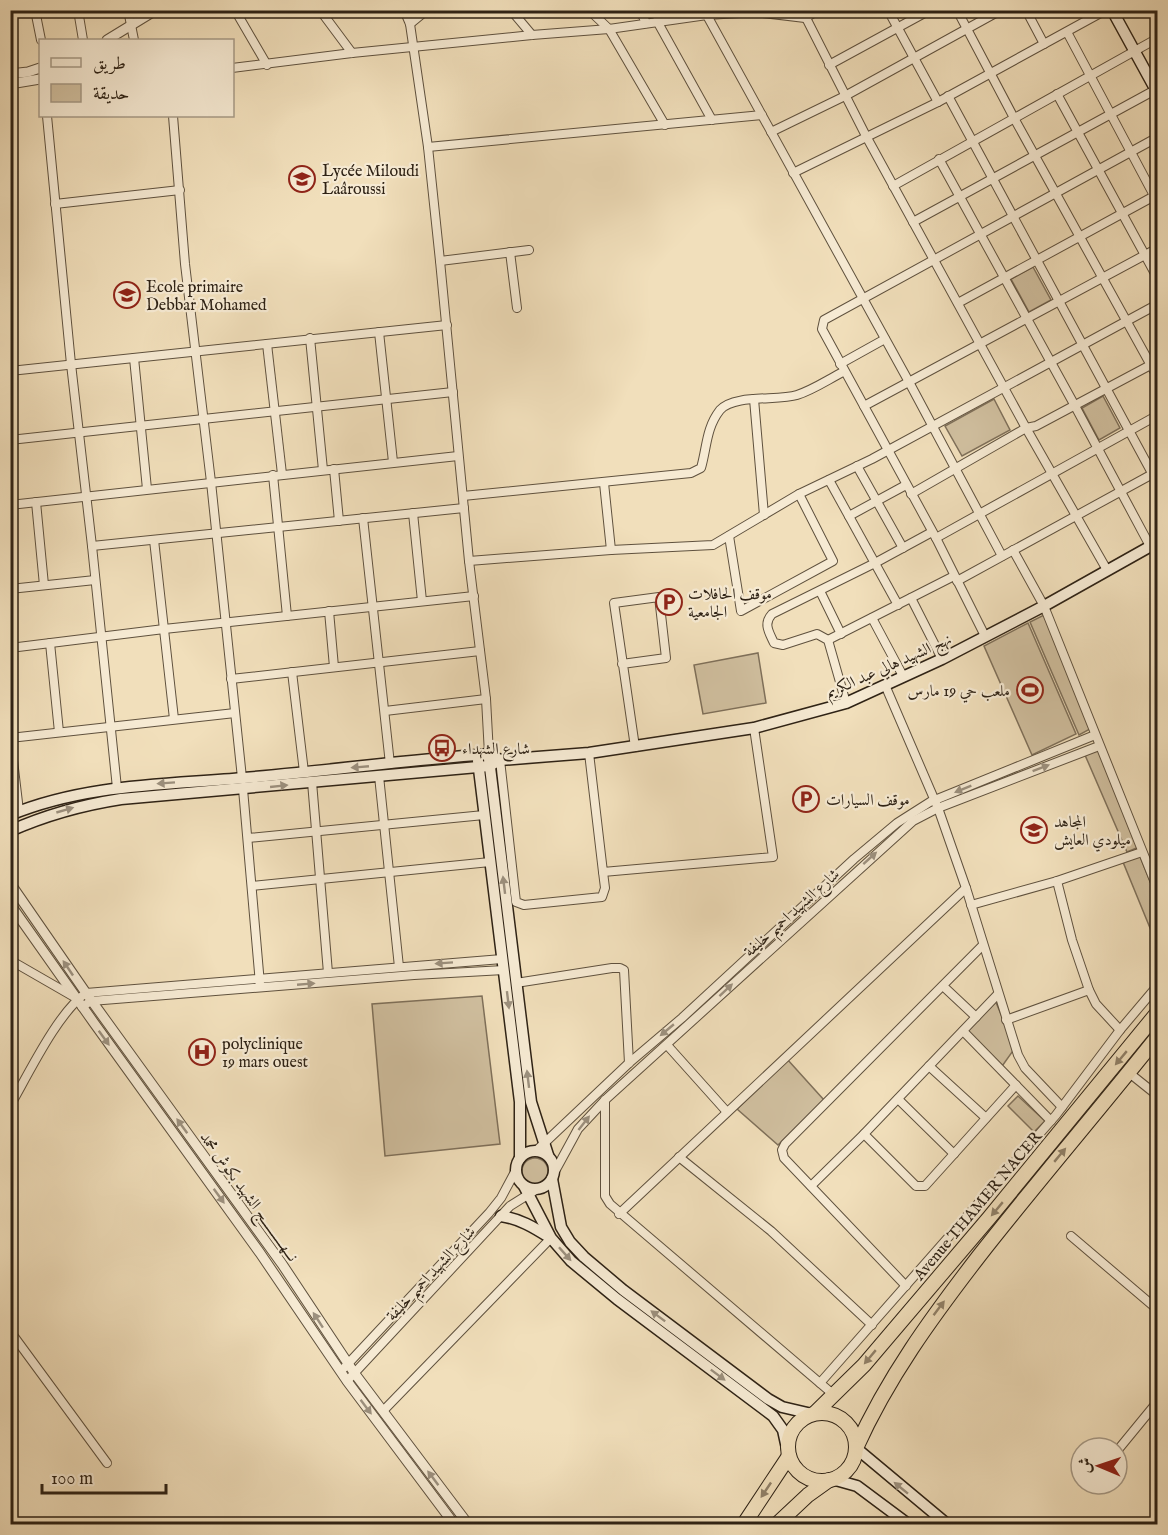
<svg xmlns="http://www.w3.org/2000/svg" width="1168" height="1535" viewBox="0 0 1168 1535" font-family="'IM FELL English',Amiri,serif">
  <style>
    .green { fill: #d0bf9f; stroke: #7f705a; stroke-width: 1.5 }
    .lines { fill: none; stroke-linecap: round; stroke-linejoin: round }
    .minor-casing { stroke: #5f513e; stroke-width: 10 }
    .tertiary-casing { stroke: #5f513e; stroke-width: 11 }
    .secondary-casing { stroke: #2e2215; stroke-width: 13 }
    .trunk-casing { stroke: #2e2215; stroke-width: 16 }
    .minor { stroke: #f6ead3; stroke-width: 8 }
    .tertiary { stroke: #f6ead3; stroke-width: 9 }
    .secondary { stroke: #f6ead3; stroke-width: 10 }
    .trunk { stroke: #f1dfbb; stroke-width: 14 }
    .oneway { fill: #9c907e }
    .oneway2 { fill: #908068 }
    .labels { text-anchor: middle; stroke-width: 4.5; stroke-linejoin: round; paint-order: stroke }
    .poi-label { font-size: 16px; fill: #2e2215; stroke: #f6ead3; text-anchor: start }
    .street-label { font-size: 16px; fill: #2e2215; stroke: #f6ead3 }
  </style>
  <rect width="100%" height="100%" fill="#f1dfbb"/>
  <filter id="stains"><feTurbulence type="fractalNoise" baseFrequency=".00333" numOctaves="4"/><feColorMatrix values="0 0 0 0 .2 0 0 0 0 .09 0 0 0 0 .02 0 0 0 .5 -.17"/></filter>
  <radialGradient id="worn" r=".72"><stop offset=".6" stop-color="#630" stop-opacity="0"/><stop offset="1" stop-color="#630" stop-opacity=".3"/></radialGradient>
  <g class="green">
    <path d="M1033,267L1051,300L1029,312L1011,279Z"/>
    <path d="M1103,396L1120,428L1099,440L1082,408Z"/>
    <path d="M994,399L1010,430L962,456L945,426Z"/>
    <path d="M1044,615L1090,729L1079,735L1030,622Z"/>
    <path d="M1028,623L1076,734L1032,755L984,646Z"/>
    <path d="M758,653L766,703L703,714L694,665Z"/>
    <path d="M1098,749L1139,847L1127,852L1085,755Z"/>
    <path d="M1139,854L1157,899V945L1123,862Z"/>
    <path d="M482,996L500,1144L385,1156L372,1004Z"/>
    <path d="M995,1000L1015,1048L1000,1069L965,1031Z"/>
    <path d="M787,1059L824,1100L778,1145L737,1109Z"/>
    <path d="M1018,1096L1045,1121L1034,1132L1008,1106Z"/>
    <circle cx="535" cy="1171" r="13"/>
  </g>
  <g class="lines">
    <defs>
      <g id="minor">
        <path d="M35,10L41,40"/>
        <path d="M78,10L83,40"/>
        <path d="M128,10L134,40"/>
        <path d="M235,10L267,65"/>
        <path d="M320,10L352,53"/>
        <path d="M404,10L410,24L428,147L440,261L469,561L486,699L489,754"/>
        <path d="M511,10L532,35"/>
        <path d="M589,10L609,29L665,125"/>
        <path d="M640,10L646,23"/>
        <path d="M704,10L909,382L1002,556"/>
        <path d="M802,10L866,136L1026,428L1107,570"/>
        <path d="M888,10L938,102"/>
        <path d="M957,10L1014,118L1158,378"/>
        <path d="M1026,10L1044,44"/>
        <path d="M657,21L712,120"/>
        <path d="M410,24L427,10"/>
        <path d="M1067,32L1158,203"/>
        <path d="M829,65L930,10"/>
        <path d="M232,68L352,53L532,35L609,29L707,15L755,12L805,18L819,10"/>
        <path d="M1057,94L1158,279"/>
        <path d="M948,96L1152,473"/>
        <path d="M47,116L71,364L92,546L117,788"/>
        <path d="M173,116L185,264L211,482L242,778"/>
        <path d="M771,132L845,96L1001,10"/>
        <path d="M428,147L762,115"/>
        <path d="M939,159L1075,406L1150,546"/>
        <path d="M793,173L938,102L1106,10"/>
        <path d="M893,186L1158,38"/>
        <path d="M55,204L180,190"/>
        <path d="M913,222L1155,90"/>
        <path d="M510,252L517,308"/>
        <path d="M440,261L529,250"/>
        <path d="M958,303L1158,194"/>
        <path d="M379,332L393,462"/>
        <path d="M310,338L323,470"/>
        <path d="M267,344L282,474"/>
        <path d="M134,358L147,489"/>
        <path d="M840,364L885,339"/>
        <path d="M10,371L447,325"/>
        <path d="M754,399L764,515"/>
        <path d="M864,406L1158,248"/>
        <path d="M10,440L453,392"/>
        <path d="M857,466L903,548"/>
        <path d="M334,469L339,521"/>
        <path d="M273,475L287,616"/>
        <path d="M829,480L898,605"/>
        <path d="M604,483L611,550"/>
        <path d="M911,494L1026,428L1036,426L1158,361"/>
        <path d="M463,496L691,473L701,468C707,447 706,428 720,410C734,394 778,401 797,395C813,390 829,379 843,372"/>
        <path d="M36,502L44,585"/>
        <path d="M10,505L458,456"/>
        <path d="M413,513L422,601"/>
        <path d="M849,516L906,485"/>
        <path d="M363,518L390,764"/>
        <path d="M729,536L741,611L833,561L799,494"/>
        <path d="M936,538L1158,415"/>
        <path d="M154,540L174,719"/>
        <path d="M92,546L464,508"/>
        <path d="M1013,550L1044,606L1158,890"/>
        <path d="M469,561L611,550L713,545L799,494L872,459L1158,304"/>
        <path d="M957,581L1158,471"/>
        <path d="M10,589L95,580"/>
        <path d="M820,591L841,634"/>
        <path d="M911,598L942,659"/>
        <path d="M329,611L334,667"/>
        <path d="M872,618L903,676"/>
        <path d="M985,636L936,538L822,329L824,320L1158,137"/>
        <path d="M828,640L954,576"/>
        <path d="M50,643L59,732"/>
        <path d="M10,648L164,629L474,596"/>
        <path d="M622,664L666,658L659,597L614,603L635,747"/>
        <path d="M292,672L304,772"/>
        <path d="M231,679L480,651"/>
        <path d="M885,685L938,808L966,888L1018,1055L1025,1068L1062,1107"/>
        <path d="M846,703L828,640L817,634L783,645L774,643C769,632 763,624 772,614L875,563L932,532"/>
        <path d="M385,711L486,699"/>
        <path d="M10,735L19,811"/>
        <path d="M10,738L235,713"/>
        <path d="M589,753L603,872L773,857L754,728"/>
        <path d="M500,760L516,902L524,905L602,897L605,888L603,872"/>
        <path d="M379,776L399,967"/>
        <path d="M312,782L328,973"/>
        <path d="M243,789L260,984"/>
        <path d="M248,838L484,815"/>
        <path d="M1057,881L1072,940L1089,990L1096,1004L1120,1030"/>
        <path d="M252,886L490,862"/>
        <path d="M971,905L1057,881L1142,852"/>
        <path d="M10,960L76,998"/>
        <path d="M516,983L612,968H620L624,970L629,1063"/>
        <path d="M943,986L976,1017"/>
        <path d="M82,1007L91,1001L414,975L504,970"/>
        <path d="M1006,1020L1089,990"/>
        <path d="M963,1031L1051,1121"/>
        <path d="M667,1045L727,1112"/>
        <path d="M929,1066L986,1118"/>
        <path d="M1128,1072L1158,1096"/>
        <path d="M898,1099L954,1154"/>
        <path d="M605,1100V1196L610,1204L834,1395"/>
        <path d="M10,1106C28,1075 58,1012 86,993L502,959"/>
        <path d="M864,1134L916,1186H925L1016,1085"/>
        <path d="M536,1151L629,1063L682,1018L854,859L897,823L930,802L1095,735"/>
        <path d="M679,1157L771,1231L872,1325"/>
        <path d="M554,1173L578,1129L605,1100L913,821L938,808L1099,746"/>
        <path d="M811,1186L864,1134L998,994"/>
        <path d="M619,1214L966,888"/>
        <path d="M1071,1236L1158,1310"/>
        <path d="M906,1286L784,1158L782,1150L785,1144L983,945"/>
        <path d="M10,1331L107,1463"/>
        <path d="M344,1368L489,1213L501,1198L516,1170"/>
        <path d="M347,1381L510,1206L537,1189"/>
        <path d="M820,1383L1056,1115L1120,1030L1158,985"/>
        <path d="M383,1411L551,1238"/>
        <path d="M1117,1451L1158,1401"/>
      </g>
      <g id="tertiary">
        <path d="M107,40L156,10"/>
        <path d="M10,74L28,72L40,68"/>
        <path d="M10,84L40,79"/>
        <path d="M10,883L86,993L282,1264L355,1374L468,1524"/>
        <path d="M10,904L94,1023L260,1253L347,1381L454,1524"/>
      </g>
      <g id="secondary">
        <path d="M1112,10L1158,94"/>
        <path d="M489,759L531,1102L548,1155"/>
        <path d="M478,761L520,1102V1158"/>
        <path d="M10,815C85,784 165,785 244,778C326,771 407,760 489,754L500,760"/>
        <path d="M10,831C46,815 82,805 121,799L489,766L500,760L589,753L754,728L846,703L942,659L1044,606L1158,542"/>
        <circle cx="535" cy="1170" r="19"/>
        <path d="M552,1179L561,1227L570,1242L584,1257L623,1290L768,1399L782,1407L812,1414"/>
        <path d="M524,1186L551,1238L571,1261L617,1299L773,1416L783,1430L788,1453"/>
        <path d="M501,1216C520,1219 533,1227 549,1237"/>
        <path d="M856,1448L947,1524"/>
        <path d="M832,1479L857,1486L908,1524"/>
      </g>
      <g id="trunk">
        <path d="M815,1413L864,1365L989,1218L1158,1012"/>
        <circle cx="822" cy="1447" r="34"/>
        <path d="M856,1448C888,1377 932,1317 979,1256C1037,1182 1099,1110 1158,1036"/>
        <path d="M744,1524L789,1456"/>
        <path d="M777,1524L808,1495L829,1480"/>
      </g>
    </defs>
    <use href="#minor" class="minor-casing"/>
    <use href="#tertiary" class="tertiary-casing"/>
    <use href="#secondary" class="secondary-casing"/>
    <use href="#trunk" class="trunk-casing"/>
    <use href="#minor" class="minor"/>
    <use href="#tertiary" class="tertiary"/>
    <use href="#secondary" class="secondary"/>
    <use href="#trunk" class="trunk"/>
  </g>
  <defs><path id="oneway-solid" d="M-6-.8H1V-3.2L6.5 0L1 3.2V.8H-6Z" transform="scale(1.5)"/></defs>
  <g class="oneway">
    <use href="#oneway-solid" transform="translate(360 767) rotate(175)"/>
    <use href="#oneway-solid" transform="translate(1041 768) rotate(-21)"/>
    <use href="#oneway-solid" transform="translate(166 783) rotate(176)"/>
    <use href="#oneway-solid" transform="translate(279 786) rotate(-6)"/>
    <use href="#oneway-solid" transform="translate(963 789) rotate(158)"/>
    <use href="#oneway-solid" transform="translate(65 810) rotate(-16)"/>
    <use href="#oneway-solid" transform="translate(870 858) rotate(-42)"/>
    <use href="#oneway-solid" transform="translate(504 885) rotate(-97)"/>
    <use href="#oneway-solid" transform="translate(444 963) rotate(176)"/>
    <use href="#oneway-solid" transform="translate(68 968) rotate(-124)"/>
    <use href="#oneway-solid" transform="translate(306 984) rotate(-5)"/>
    <use href="#oneway-solid" transform="translate(726 990) rotate(-43)"/>
    <use href="#oneway-solid" transform="translate(508 1000) rotate(83)"/>
    <use href="#oneway-solid" transform="translate(667 1030) rotate(140)"/>
    <use href="#oneway-solid" transform="translate(104 1038) rotate(54)"/>
    <use href="#oneway-solid" transform="translate(528 1079) rotate(-97)"/>
    <use href="#oneway-solid" transform="translate(584 1123) rotate(-52)"/>
    <use href="#oneway-solid" transform="translate(182 1126) rotate(-126)"/>
    <use href="#oneway-solid" transform="translate(219 1196) rotate(54)"/>
    <use href="#oneway-solid" transform="translate(565 1254) rotate(48)"/>
    <use href="#oneway-solid" transform="translate(658 1316) rotate(-143)"/>
    <use href="#oneway-solid" transform="translate(318 1320) rotate(-123)"/>
    <use href="#oneway-solid" transform="translate(718 1375) rotate(37)"/>
    <use href="#oneway-solid" transform="translate(366 1407) rotate(53)"/>
    <use href="#oneway-solid" transform="translate(433 1478) rotate(-127)"/>
    <use href="#oneway-solid" transform="translate(901 1488) rotate(-141)"/>
  </g>
  <g class="oneway2">
    <use href="#oneway-solid" transform="translate(1121 1058) rotate(130)"/>
    <use href="#oneway-solid" transform="translate(1060 1155) rotate(-50)"/>
    <use href="#oneway-solid" transform="translate(997 1209) rotate(130)"/>
    <use href="#oneway-solid" transform="translate(939 1308) rotate(-53)"/>
    <use href="#oneway-solid" transform="translate(870 1357) rotate(130)"/>
    <use href="#oneway-solid" transform="translate(766 1490) rotate(124)"/>
  </g>
  <defs>
    <symbol id="school-ring" viewBox="-11 -11 22 22"><circle r="9.5" fill="#f6ead3" stroke="#8f2418" stroke-width="1.5"/><path d="M0-5L7-2L0 1L-7-2ZM-4 1L0 2.5L4 1V4Q0 6-4 4Z" fill="#8f2418"/></symbol>
    <symbol id="parking-ring" viewBox="-11 -11 22 22"><circle r="9.5" fill="#f6ead3" stroke="#8f2418" stroke-width="1.5"/><path d="M-3.5-5.5H1a3.5 3.5 0 0 1 0 7H-1V5.5H-3.5ZM-1-3.4V-.6H.8a1.4 1.4 0 0 0 0-2.8Z" fill="#8f2418"/></symbol>
    <symbol id="stadium-ring" viewBox="-11 -11 22 22"><circle r="9.5" fill="#f6ead3" stroke="#8f2418" stroke-width="1.5"/><path d="M0-5a6.5 5 0 1 0 0 10a6.5 5 0 1 0 0-10ZM-3.5-1.8h7v3.6h-7Z" fill="#8f2418"/></symbol>
    <symbol id="bus-ring" viewBox="-11 -11 22 22"><circle r="9.5" fill="#f6ead3" stroke="#8f2418" stroke-width="1.5"/><path d="M-5-6H5V4H4V6H2V4H-2V6H-4V4H-5ZM-3.5-4V0h7V-4ZM-3.5 1.2v1.5H-2V1.2ZM2 1.2v1.5H3.5V1.2Z" fill="#8f2418"/></symbol>
    <symbol id="hospital-ring" viewBox="-11 -11 22 22"><circle r="9.5" fill="#f6ead3" stroke="#8f2418" stroke-width="1.5"/><path d="M-5-5h3v3.5h4V-5h3V5h-3V1.5h-4V5h-3Z" fill="#8f2418"/></symbol>
  </defs>
  <g fill-rule="evenodd">
    <use href="#school-ring" x="287" y="164" width="30" height="30"/>
    <use href="#school-ring" x="112" y="280" width="30" height="30"/>
    <use href="#parking-ring" x="654" y="587" width="30" height="30"/>
    <use href="#stadium-ring" x="1015" y="675" width="30" height="30"/>
    <use href="#bus-ring" x="427" y="733" width="30" height="30"/>
    <use href="#parking-ring" x="791" y="784" width="30" height="30"/>
    <use href="#school-ring" x="1019" y="815" width="30" height="30"/>
    <use href="#hospital-ring" x="187" y="1037" width="30" height="30"/>
  </g>
  <g class="labels">
    <g class="poi-label">
      <text x="322" y="176">Lycée Miloudi<tspan x="322" dy="18">Laâroussi</tspan></text>
      <text x="146" y="292">Ecole primaire<tspan x="146" dy="18">Debbar Mohamed</tspan></text>
      <text x="688" y="599">موقف الحافلات<tspan x="688" dy="18">الجامعية</tspan></text>
      <text x="1010" y="696" text-anchor="end">ملعب حي 19 مارس</text>
      <text x="462" y="754">شارع الشهداء</text>
      <text x="826" y="805">موقف السيارات</text>
      <text x="1054" y="827">المجاهد<tspan x="1054" dy="18">ميلودي العايش</tspan></text>
      <text x="222" y="1049">polyclinique<tspan x="222" dy="18">19 mars ouest</tspan></text>
    </g>
    <g class="street-label">
      <text transform="translate(888 665) rotate(-24)" y="6">نهج الشهيد هالي عبد الكريم</text>
      <text transform="translate(791 912) rotate(-42)" y="6">شارع الشهيد احميم خليفة</text>
      <text transform="translate(250 1196) rotate(54)" y="6">نـــهـــــــــــج الشهيد بكوش محمد</text>
      <text transform="translate(977 1205) rotate(-50)" y="6">Avenue THAMER NACER</text>
      <text transform="translate(430 1273) rotate(-47)" y="6">شارع الشهيد احميم خليفة</text>
    </g>
  </g>
  <rect width="1168" height="1535" fill="none" stroke="#f1dfbb" stroke-width="36"/>
  <rect x="12" y="12" width="1144" height="1511" fill="none" stroke="#2e2215" stroke-width="3"/>
  <rect x="18" y="18" width="1132" height="1499" fill="none" stroke="#2e2215" stroke-width="1.5"/>
  <rect x="39" y="39" width="195" height="78" fill="#f6ead3" stroke="#a69a87" stroke-width="1.5"/>
  <rect x="51" y="58" width="30" height="9" fill="#f6ead3" stroke="#a69a87" stroke-width="1.5"/>
  <text x="93" y="69" font-size="18" fill="#2e2215">طريق</text>
  <rect x="51" y="84" width="30" height="18" fill="#d0bf9f" stroke="#a69a87" stroke-width="1.5"/>
  <text x="93" y="99" font-size="18" fill="#2e2215">حديقة</text>
  <g transform="translate(1099 1466) rotate(272)"><circle r="28" fill="#f6ead3" stroke="#a69a87" stroke-width="1.5"/>
  <path d="M0-4.5L10 22L0 15L-10 22Z" fill="#8f2418"/>
  <text y="-9" font-size="16" font-weight="bold" text-anchor="middle" fill="#2e2215">ش</text>
  </g>
  <path d="M42 1484v9h124v-9" fill="none" stroke="#2e2215" stroke-width="3"/>
  <text x="51" y="1484" font-size="18" fill="#2e2215" stroke="#f6ead3" stroke-width="4.5" paint-order="stroke">100 m</text>
  <rect width="100%" height="100%" filter="url(#stains)"/>
  <rect width="100%" height="100%" fill="url(#worn)"/>
</svg>
